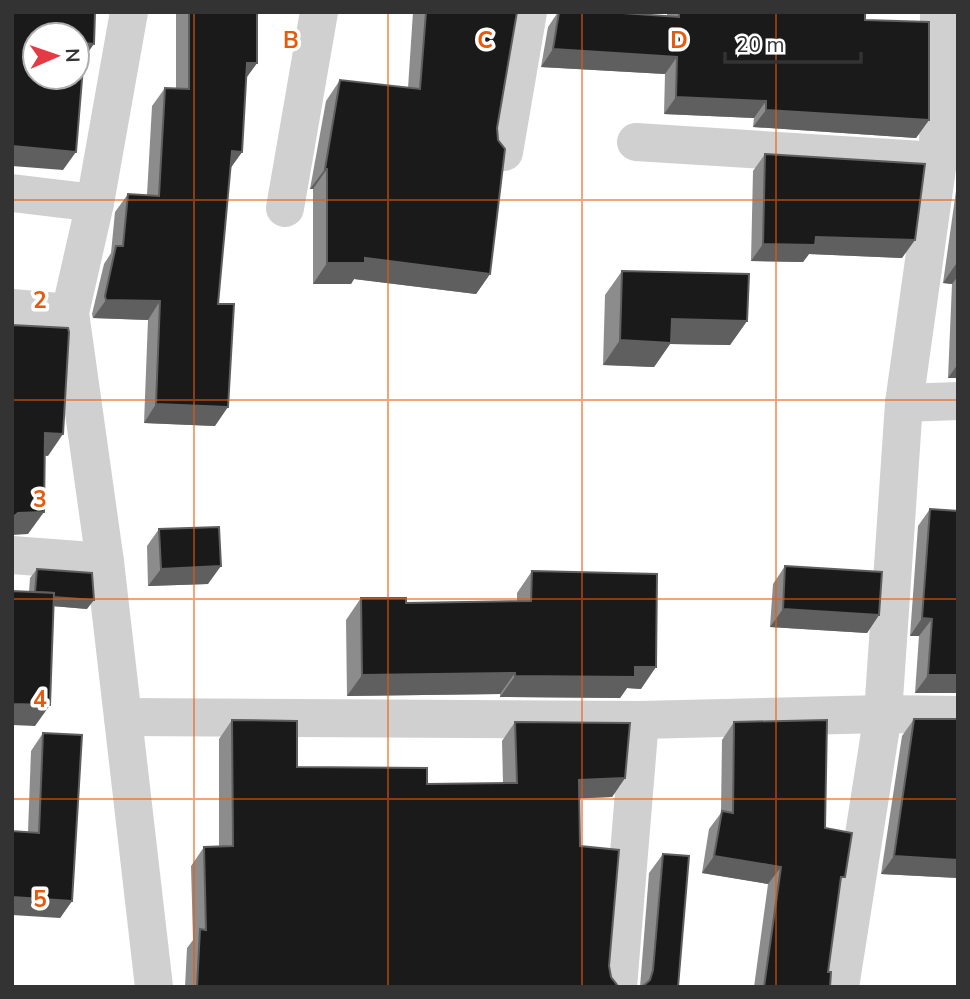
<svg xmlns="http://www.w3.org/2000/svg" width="970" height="999" viewBox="0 0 970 999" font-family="'Nunito Sans',sans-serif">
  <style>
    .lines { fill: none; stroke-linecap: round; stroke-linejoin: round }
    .street { stroke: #d0d0d0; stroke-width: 38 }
    .wall { fill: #8c8c8c }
    .shaded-wall { fill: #5f5f5f }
    .building { fill: #1a1a1a; stroke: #5f5f5f; stroke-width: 2; fill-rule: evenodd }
    .grid { fill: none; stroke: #e8590c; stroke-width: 2; stroke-opacity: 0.55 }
    .grid-label { font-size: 23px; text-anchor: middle; font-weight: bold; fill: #e8590c; stroke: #fff; stroke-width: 7; stroke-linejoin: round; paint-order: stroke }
  </style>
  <rect width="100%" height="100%" fill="#fff"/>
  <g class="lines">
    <g class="street">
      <path d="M129,12L95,203L70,313L105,562L154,987"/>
      <path d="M636,142L938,161"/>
      <path d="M504,152L528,12"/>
      <path d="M12,193L95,203"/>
      <path d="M285,208L319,12"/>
      <path d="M12,308L70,313"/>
      <path d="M904,403L958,401"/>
      <path d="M12,555L105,562"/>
      <path d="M123,717L640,720L883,714L958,715"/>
      <path d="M618,987L640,720"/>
      <path d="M840,987L883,714L904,403L938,161L939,15"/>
    </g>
  </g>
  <g class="wall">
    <path d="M176,12H257V63L246,78L242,152L230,169L218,304L215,426L144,423L148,320L93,318L92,314L104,264L111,253L115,212L128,194L147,195L152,106L165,88H176Z"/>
    <path d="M413,12H517L497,128L490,274L476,294L354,279L351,284H313V189H310L326,101L340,80L408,88Z"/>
    <path d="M558,12H608L667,16V12H865V20L929,120L916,138L753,127L754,118L664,114L665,74L541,67L548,27Z"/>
    <path d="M765,154L902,258L809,254L803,262L751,261L753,171Z"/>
    <path d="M958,177V378H948L952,284L943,283Z"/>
    <path d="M622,271L747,321L730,345L670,344L654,367L603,365L605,295Z"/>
    <path d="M930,509L958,511V693H915L919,636H910L918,526Z"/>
    <path d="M159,529L208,584L148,586L147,546Z"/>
    <path d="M785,566L879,615L867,633L770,627L773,584Z"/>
    <path d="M37,569L87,609L53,606L35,726L29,592L30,578Z"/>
    <path d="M532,571L641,689L627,688L620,698L500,697V694L347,696L346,620L361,598L406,603L517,601V593Z"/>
    <path d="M914,719H958V878L881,874L902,736Z"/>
    <path d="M232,720L297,767L427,784L503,783L502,741L515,722L625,778L612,797L579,798L580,846L611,977L618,986L622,987H185L187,948L193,940L191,866L204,847H219V739Z"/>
    <path d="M734,722L825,828L840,883L828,972L830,987H754L768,884L702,873L709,829L721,813L722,740Z"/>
    <path d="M43,733L72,901L60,918L28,832L31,751Z"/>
    <path d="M663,854L678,987H640L649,873Z"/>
  </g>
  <g class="shaded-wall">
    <path d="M85,43L94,44L81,62Z"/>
    <path d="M553,49L677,57L665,74L541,67Z"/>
    <path d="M247,63H257L244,81Z"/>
    <path d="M676,97L766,101L754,118L664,114Z"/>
    <path d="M766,110L929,120L916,138L753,127Z"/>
    <path d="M12,146L76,152L63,170L12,166Z"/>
    <path d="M232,151L242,152L229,170Z"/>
    <path d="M325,169H327L313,189H310Z"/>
    <path d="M816,237L915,240L902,258L809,254L803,262L751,261L763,244Z"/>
    <path d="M365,258L490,274L476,294L354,279L351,284H313L327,263Z"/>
    <path d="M956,264H958V276L952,284L943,283Z"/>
    <path d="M106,300L160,301L148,320L93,318Z"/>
    <path d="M672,319L747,321L730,345L670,344L654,367L603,365L620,340Z"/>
    <path d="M958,364V378H948Z"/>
    <path d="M156,404L228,407L215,426L144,423Z"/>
    <path d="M45,433L63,434L48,456L30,455Z"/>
    <path d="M44,512L28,534L12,535V518L18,513Z"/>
    <path d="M221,566L208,584L148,586L161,569Z"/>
    <path d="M34,595L94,600L87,609L28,604Z"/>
    <path d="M783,609L879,615L867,633L770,627Z"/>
    <path d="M922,618L932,619L919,636H910Z"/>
    <path d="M635,667H656L641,689L627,688L620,698L500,697L515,676Z"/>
    <path d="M515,673L500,694L347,696L362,675Z"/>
    <path d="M928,675H958V693H915Z"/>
    <path d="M12,704L50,705L35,726L12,725Z"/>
    <path d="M625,778L612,797L566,799L579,780Z"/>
    <path d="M714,856L781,867L768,884L702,873Z"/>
    <path d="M894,856L958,860V878L881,874Z"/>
    <path d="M12,897L72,901L60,918L12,915Z"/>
  </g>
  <g class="building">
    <path d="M12,12H95L94,44L85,43L76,152L12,146ZM35,35H77V77H35Z"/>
    <path d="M189,12H257V63H247L242,152L232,151L218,304H234L228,407L156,404L160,301L106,300L105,296L116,246H123L128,194L159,196L165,88L189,89Z"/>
    <path d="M426,12H517L497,128L498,140L505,149L490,274L365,258V263H327V169H325L340,80L420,89Z"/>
    <path d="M559,12H608L679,17V12H865V20L929,22V120L766,110V101L676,97L677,57L553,49Z"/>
    <path d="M765,154L925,164L915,240L816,237L815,245L763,244Z"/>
    <path d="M622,271L749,274L747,321L672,319L671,343L620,340Z"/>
    <path d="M12,325L68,328L69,332L63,434L45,433L44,512L18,513L12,518Z"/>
    <path d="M930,509L958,511V675H928L932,619L922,618Z"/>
    <path d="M219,527L221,566L161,569L159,529Z"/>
    <path d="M785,566L882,572L879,615L783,609Z"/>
    <path d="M37,569L92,573L94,600L53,597L54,593L35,592Z"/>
    <path d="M532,571L657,574L656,667H635V677L515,676V673L362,675L361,598H406V603L531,601Z"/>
    <path d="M12,591L54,593L50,705L12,704Z"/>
    <path d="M914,719H958V860L894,856Z"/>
    <path d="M232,720L297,721V767L427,768V784L517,783L515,722L630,723L625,778L579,780L580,846L619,850L609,966L611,977L618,986L622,987H197L200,929L206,930L204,847L233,846Z"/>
    <path d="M827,720L825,828L852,833L845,877H841L828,972H831L830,987H764L781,867L714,856L722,811L733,813L734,722Z"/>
    <path d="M43,733L82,735L72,901L12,897V831L39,833Z"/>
    <path d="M663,854L689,856L678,987H642L650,980L653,970Z"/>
  </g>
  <path class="grid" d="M194,12V987M388,12V987M582,12V987M776,12V987M12,200H958M12,400H958M12,599H958M12,799H958"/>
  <g class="grid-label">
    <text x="291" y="48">B</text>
    <text x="485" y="48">C</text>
    <text x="679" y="48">D</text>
    <text x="40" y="308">2</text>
    <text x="40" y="507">3</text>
    <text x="40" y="707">4</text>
    <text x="40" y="907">5</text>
  </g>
  <rect width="970" height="999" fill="none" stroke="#333333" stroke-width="28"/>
  <g transform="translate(56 56) rotate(88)"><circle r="33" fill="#ffffff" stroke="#adadad" stroke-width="2"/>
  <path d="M0-5L12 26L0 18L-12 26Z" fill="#e63946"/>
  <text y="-10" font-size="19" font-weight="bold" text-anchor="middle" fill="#333333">N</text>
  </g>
  <path d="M725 52v10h136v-10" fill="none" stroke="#333333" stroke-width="3.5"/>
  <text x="736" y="52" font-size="21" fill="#333333" stroke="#ffffff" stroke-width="5" paint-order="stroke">20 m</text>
</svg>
